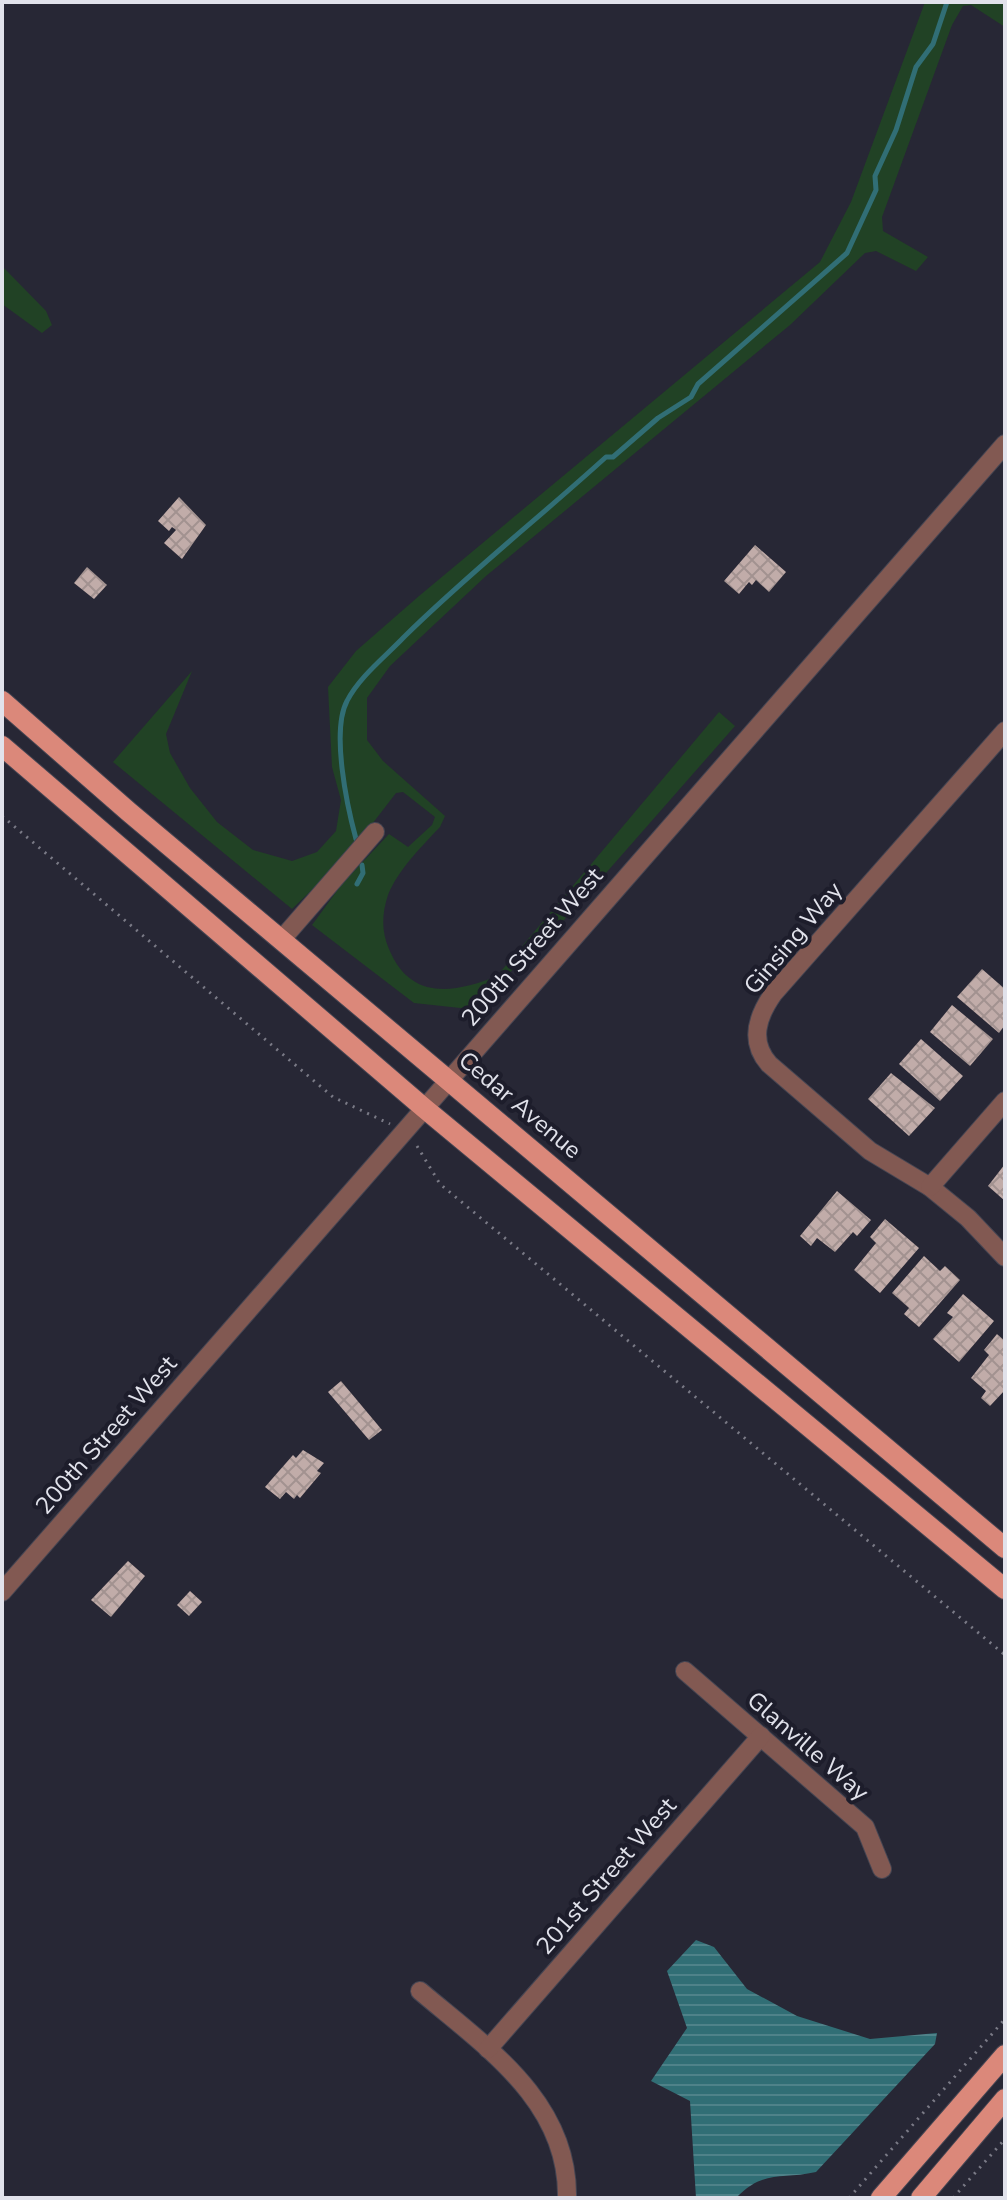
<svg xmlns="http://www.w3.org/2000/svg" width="1007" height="2200" viewBox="0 0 1007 2200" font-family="'Nunito Sans',sans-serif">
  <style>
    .green { fill: #214225 }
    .water { fill: url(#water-rules) }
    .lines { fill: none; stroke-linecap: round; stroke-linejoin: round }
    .stream { stroke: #316e75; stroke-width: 5 }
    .building { fill: url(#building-cross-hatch) }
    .minor-casing { stroke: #454552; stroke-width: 20 }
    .major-casing { stroke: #454552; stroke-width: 22 }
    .path { stroke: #7a7a86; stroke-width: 3; stroke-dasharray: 2 6; stroke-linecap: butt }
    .minor { stroke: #825952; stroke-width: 18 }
    .major { stroke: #db887a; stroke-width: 20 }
    .labels { text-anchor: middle; stroke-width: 8; stroke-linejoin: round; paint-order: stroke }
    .street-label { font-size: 24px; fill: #e1e2eb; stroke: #1d1d2b }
  </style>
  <defs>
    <pattern id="water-rules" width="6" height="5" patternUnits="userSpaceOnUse" patternTransform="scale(2)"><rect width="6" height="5" fill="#316e75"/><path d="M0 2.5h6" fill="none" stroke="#4f8289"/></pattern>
    <pattern id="building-cross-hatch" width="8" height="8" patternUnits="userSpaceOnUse" patternTransform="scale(2)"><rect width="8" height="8" fill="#c1aca9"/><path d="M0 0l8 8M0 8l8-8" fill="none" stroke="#a29290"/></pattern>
  </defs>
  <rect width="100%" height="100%" fill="#272735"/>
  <g class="green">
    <path d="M925,2H1005V27L971,5L963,6L952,25L882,217L883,231L928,257L916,271L876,251L865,253L790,325L486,576L390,666L367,698V740L383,761L445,816L440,827C422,846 398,870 388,895C382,913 381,931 389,949C410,1000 453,994 497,976L719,712L735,726L570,914L499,983L479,1010L414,1003L312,925L342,884L389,834L408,847L432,825L435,817L403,792L396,793L349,854L292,909L113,762L192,671L166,734L170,753L190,788L217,822L253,850L292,861L317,852L336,831L341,800L332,767L328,687L356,651L419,596L820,262L851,202Z"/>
    <path d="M2,266L46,311L52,325L42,333L2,304Z"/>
  </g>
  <path class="water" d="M696,1940L714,1947L747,1989L797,2016L870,2039L937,2033L935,2044L816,2172C781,2180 764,2169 736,2198H696L690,2101L651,2081L687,2028L667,1971Z"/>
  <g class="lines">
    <g class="stream">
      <path d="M356,839C347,806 331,731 347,701C359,677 386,656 404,637C470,572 539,518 606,457H613L658,418L691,397L698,384L847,253L876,190L875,176L896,130L916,67L933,44L947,2"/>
      <path d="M357,884L363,873L362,865"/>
    </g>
  </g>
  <g class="building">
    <path d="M179,497L206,525L182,559L164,543L176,530L172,527L169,531L158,521Z"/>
    <path d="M755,545L786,572L769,592L756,580L752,585L749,582L739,594L724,581Z"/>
    <path d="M87,567L107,585L94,599L74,583Z"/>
    <path d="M982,969L1005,989V1025L999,1033L957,997Z"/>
    <path d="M952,1005L993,1039L970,1066L930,1032Z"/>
    <path d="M921,1039L963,1076L940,1101L899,1064Z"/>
    <path d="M891,1073L935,1108L909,1136L868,1099Z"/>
    <path d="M1005,1164V1201L988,1186Z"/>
    <path d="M837,1191L871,1220L857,1236L853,1232L835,1252L817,1238L811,1246L800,1236Z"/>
    <path d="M885,1219L919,1248L880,1293L854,1270L876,1243L870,1237Z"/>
    <path d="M924,1256L940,1271L945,1266L960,1280L919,1327L904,1314L909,1308L892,1293Z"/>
    <path d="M963,1294L994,1321L959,1362L933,1339L953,1317L947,1313Z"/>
    <path d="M997,1334L1005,1341V1390L990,1406L981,1398L986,1391L971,1378L989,1355L984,1350Z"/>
    <path d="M341,1381L382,1430L369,1440L328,1392Z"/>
    <path d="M303,1450L324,1463L317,1471L321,1473L300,1498L297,1495L294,1499L286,1492L280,1499L265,1487L293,1455L296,1458Z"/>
    <path d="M128,1561L145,1576L111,1617L91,1600Z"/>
    <path d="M190,1591L202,1602L189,1616L177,1605Z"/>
  </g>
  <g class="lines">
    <defs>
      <g id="minor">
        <path d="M1005,731L773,994C757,1017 749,1041 769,1064L870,1151L930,1187L968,1218L1005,1257"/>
        <path d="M282,939L375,832"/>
        <path d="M930,1187L1005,1101"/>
        <path d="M2,1592L1005,444"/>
        <path d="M685,1671L865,1827L882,1869"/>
        <path d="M420,1991C486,2047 569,2102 567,2198"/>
        <path d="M488,2049L761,1736"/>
      </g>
      <g id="major">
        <path d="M2,701L129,812L1005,1548"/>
        <path d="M2,746L424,1108L1005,1589"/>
        <path d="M881,2198L1005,2055"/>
        <path d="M921,2198L1005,2099"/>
      </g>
    </defs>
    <use href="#minor" class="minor-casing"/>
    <use href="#major" class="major-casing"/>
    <g class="path">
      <path d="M2,816L333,1097L390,1124"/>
      <path d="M417,1146L440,1184L1005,1655"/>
      <path d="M849,2198L1005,2019"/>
      <path d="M953,2198L1005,2139"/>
    </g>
    <use href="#minor" class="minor"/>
    <use href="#major" class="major"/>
  </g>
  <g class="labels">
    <g class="street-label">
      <text transform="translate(793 938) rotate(-50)" y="8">Ginsing Way</text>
      <text transform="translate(532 947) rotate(-49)" y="8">200th Street West</text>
      <text transform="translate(520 1105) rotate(40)" y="8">Cedar Avenue</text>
      <text transform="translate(106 1435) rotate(-49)" y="8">200th Street West</text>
      <text transform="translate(808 1746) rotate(41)" y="8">Glanville Way</text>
      <text transform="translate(606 1876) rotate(-49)" y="8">201st Street West</text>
    </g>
  </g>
  <rect width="1007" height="2200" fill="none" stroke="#e1e2eb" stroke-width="8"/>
</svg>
